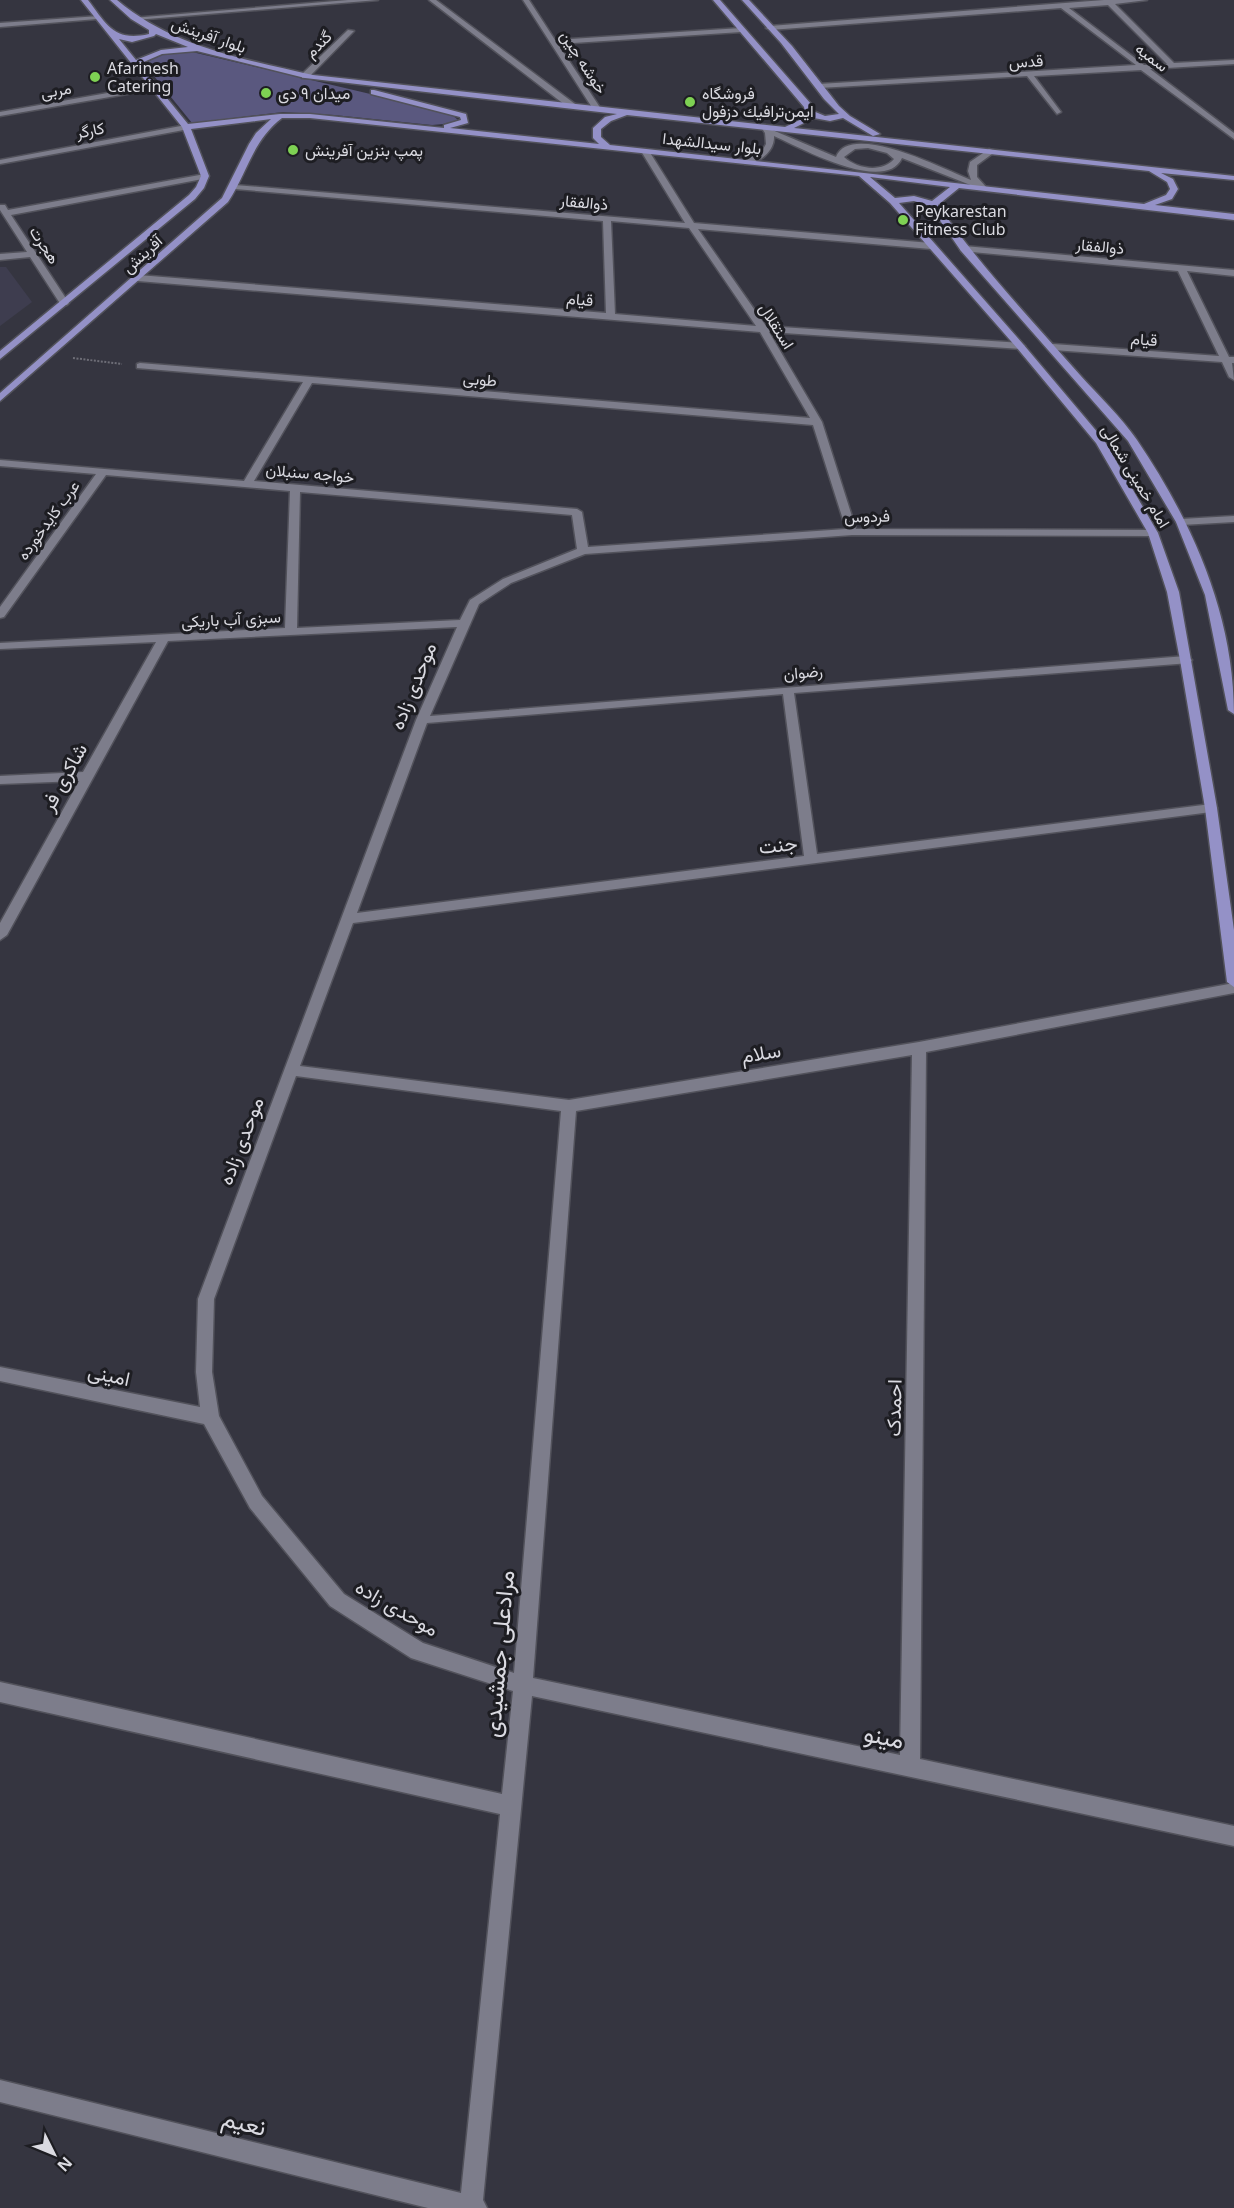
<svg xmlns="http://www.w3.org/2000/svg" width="1234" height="2208" viewBox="0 0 1234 2208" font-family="'Noto Sans',Vazirmatn,sans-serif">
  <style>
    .built { fill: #3e3d4f }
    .green { fill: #5a587f }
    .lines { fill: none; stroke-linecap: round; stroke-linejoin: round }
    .minor-casing { stroke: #52525b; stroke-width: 3 }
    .major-casing { stroke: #52525b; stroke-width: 3 }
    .path { stroke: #6e6e77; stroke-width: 2; stroke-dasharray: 2 1.5; stroke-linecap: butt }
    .minor { fill: #7d7d8b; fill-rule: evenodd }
    .major { fill: #9491c7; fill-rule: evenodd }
    .poi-dot { fill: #7ed153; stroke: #1d1d22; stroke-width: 2 }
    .labels { text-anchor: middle; stroke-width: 6; stroke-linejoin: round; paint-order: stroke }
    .far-street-label { font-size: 16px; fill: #dadae1; stroke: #1d1d22 }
    .far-poi-label { font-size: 16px; fill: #dadae1; stroke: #1d1d22; text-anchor: start }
    .street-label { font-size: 20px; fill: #dadae1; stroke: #1d1d22 }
    .near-street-label { font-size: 24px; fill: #dadae1; stroke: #1d1d22 }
  </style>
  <rect width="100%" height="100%" fill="#353540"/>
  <path class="built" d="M0,267H6L32,302L0,326Z"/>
  <path class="green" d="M192,52L438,110L451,114L458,120L454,123L432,125L334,115L283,112L192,123L145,65C156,53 175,52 192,52Z"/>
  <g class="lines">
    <defs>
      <g id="minor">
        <path d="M348,0H378L135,20L132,18Z"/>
        <path d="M429,0H436L575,104V108H569Z"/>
        <path d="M523,0H529L555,40L741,28L745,30L741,32L558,44L601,109L597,111L593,109Z"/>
        <path d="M1104,0H1147L1115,4L1174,63L1234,60V64L1150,69L1234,133V139L1141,70L1034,76L1061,112L1057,114L1027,76L819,88L815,86L819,84L1136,65L1061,8L770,30L766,28L770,26ZM1108,5L1167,64L1144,65L1069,8Z"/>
        <path d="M99,16L97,19L0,27V23Z"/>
        <path d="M348,30L354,31L308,78H302V74Z"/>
        <path d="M153,85L156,89L0,116V112Z"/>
        <path d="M186,125L190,127L189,129L0,164V160Z"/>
        <path d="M765,125L770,129L836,157C850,120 948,171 971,180L968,171L970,162L989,149L996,151L977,165V177L987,188L983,190L902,158C885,195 799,147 774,136C775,151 759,164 745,164V160L762,151L766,144L765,133L761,127ZM868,148L887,153L894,159C882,173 857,169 844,157L855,149Z"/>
        <path d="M645,149L649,151L694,223L931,243L935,246L931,249L698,229L766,326L1020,343L1025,346L1020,349L769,332L822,422L856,529L1153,530L1158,533L1153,536L852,535L585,554L511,583L479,604L430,716L1186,656L1192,660L1190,663L794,693L817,854L1211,804L1217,808L1211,812L353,923L300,1066L569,1100L919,1042L1234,983V993L926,1052L920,1759L1234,1826V1846L532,1696L483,2200L487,2208H428L0,2102V2080L461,2193L500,1814L0,1702V1682L502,1794L513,1691L411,1658L330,1606L250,1508L204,1424L0,1381V1367L200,1407L196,1372L198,1299L416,720L457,627L168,641L7,935L0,940V923L79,781L0,784V776L83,772L156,642L0,649V643L285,628L290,491L106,475L4,617L0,618V607L96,474L0,466V460L244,481L303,382L137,368V364L140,363L810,418L760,332L138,281L134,278L138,275L606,313L603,221L235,189L231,187L235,185L685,223L641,151ZM611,221L689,228L756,326L615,314ZM312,383L813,425L846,529L588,547L582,512L577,509L254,481ZM300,492L572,515L577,549L503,579L470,600L460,620L297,628ZM783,694L804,856L357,913L427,723ZM912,1055L900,1755L533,1678L576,1111ZM296,1076L561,1111L514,1673L423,1643L344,1594L262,1496L219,1416L212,1372L214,1299Z"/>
        <path d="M205,174H208V178L11,215L69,303L67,305H61L30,257L0,260V254L27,252L0,210V205H5L8,210Z"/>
        <path d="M964,246L1234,270V276L1187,271L1229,357H1234V363H1232L1234,380L1229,377L1222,362L1053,350L1048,347L1053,344L1219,356L1178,271L961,251L960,249Z"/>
        <path d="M1234,516V522L1181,525L1176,522L1181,519Z"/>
      </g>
      <path id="major" d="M81,0H88C107,25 114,42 149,34V30L131,19L110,0H117C173,47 243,59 313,75L785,127L806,117L804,107L713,0H720L811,104L813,111L825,116L839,114L824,99L781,43L742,0H749L792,46L839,106L850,116L880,134L873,136L843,118L830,121L814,118L794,128L1234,176V180L1161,173L1173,179L1178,189L1172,199L1155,205L1234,214V220L959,188L938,205C980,266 1031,319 1080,375C1099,396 1121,417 1137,440C1192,521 1234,615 1234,714L1228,710L1205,595L1176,522L1128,441L961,251L930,206L914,201L899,203L1023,344L1104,440L1158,533L1179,592L1217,808L1234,930V987L1227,982L1205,808L1180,660L1167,592L1148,533L1096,443L1017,348L890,203L859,176L310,118H282C252,141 248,172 228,202L0,401V393L222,198L249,144L256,133L271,119L191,129L209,176L204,188L195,199L0,359V351L189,195L196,187L201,176L182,127ZM156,34L188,47L161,50L136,60L119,39L132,42L154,36ZM197,51L305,78L617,114L605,117L593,128V138L599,144L450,128L468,123L466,114L374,90H371V94L460,117L461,120L444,125V128L310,114H280L188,124L139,64L162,54ZM627,115L1149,171L1167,182L1170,189L1166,195L1144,204L610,145L601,137V129L611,121ZM870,177L950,187L932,201L914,196L895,198Z"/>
    </defs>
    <use href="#minor" class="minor-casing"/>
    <use href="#major" class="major-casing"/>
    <path class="path" d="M73,358L122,364"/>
    <use href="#minor" class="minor"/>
    <use href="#major" class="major"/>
  </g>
  <g class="poi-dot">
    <circle cx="95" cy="77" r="6"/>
    <circle cx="266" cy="93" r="6"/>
    <circle cx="690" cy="102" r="6"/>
    <circle cx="293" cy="150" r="6"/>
    <circle cx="903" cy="220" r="6"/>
  </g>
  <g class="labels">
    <g class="far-street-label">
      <text transform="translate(209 35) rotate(19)" y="6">بلوار آفرینش</text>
      <text transform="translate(318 44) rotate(-45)" y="6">گندم</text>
      <text transform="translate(1152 57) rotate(37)" y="6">سمیه</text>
      <text transform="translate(1026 61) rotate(-3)" y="6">قدس</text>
      <text transform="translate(584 62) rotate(57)" y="6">خوشه چین</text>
      <text transform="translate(56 90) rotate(-10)" y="6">مربی</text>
      <text transform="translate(90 130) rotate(-11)" y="6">کارگر</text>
      <text transform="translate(712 143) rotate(6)" y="6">بلوار سیدالشهدا</text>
      <text transform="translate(584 202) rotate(5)" y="6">ذوالفقار</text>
      <text transform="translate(45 245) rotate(57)" y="6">هجرت</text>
      <text transform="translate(1100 246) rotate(5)" y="6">ذوالفقار</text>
      <text transform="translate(142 254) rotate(-42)" y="6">آفرینش</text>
      <text transform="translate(580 299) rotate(5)" y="6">قیام</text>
      <text transform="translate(777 326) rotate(58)" y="6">استقلال</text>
      <text transform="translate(1144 339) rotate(4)" y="6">قیام</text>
      <text transform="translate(480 379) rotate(5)" y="6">طوبی</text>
      <text transform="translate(310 473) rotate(5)" y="6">خواجه سنبلان</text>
      <text transform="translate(1136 476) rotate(59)" y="6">امام خمینی شمالی</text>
      <text transform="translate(867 516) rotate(-1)" y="6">فردوس</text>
      <text transform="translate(48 520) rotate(-54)" y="6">عرب کایدخورده</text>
      <text transform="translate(231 619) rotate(-3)" y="6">سبزی آب باریکی</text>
      <text transform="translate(803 672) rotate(-5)" y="6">رضوان</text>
    </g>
    <g class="far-poi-label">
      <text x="107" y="74">Afarinesh<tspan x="107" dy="18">Catering</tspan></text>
      <text x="278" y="99">میدان ۹ دی</text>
      <text x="702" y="99">فروشگاه<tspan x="702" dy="18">ايمن‌ترافيك دزفول</tspan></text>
      <text x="305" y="156">پمپ بنزین آفرینش</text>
      <text x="915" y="217">Peykarestan<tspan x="915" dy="18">Fitness Club</tspan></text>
    </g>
    <g class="street-label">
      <text transform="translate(413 686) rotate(-68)" y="7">موحدی زاده</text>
      <text transform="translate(64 777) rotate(-61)" y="7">شاکری فر</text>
      <text transform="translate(778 845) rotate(-6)" y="7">جنت</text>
      <text transform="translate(761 1053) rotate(-9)" y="7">سلام</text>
      <text transform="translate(241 1141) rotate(-69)" y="7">موحدی زاده</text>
      <text transform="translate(109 1375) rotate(12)" y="7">امینی</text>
      <text transform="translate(894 1408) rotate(-89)" y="7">احمدک</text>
      <text transform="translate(397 1608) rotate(30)" y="7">موحدی زاده</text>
    </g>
    <g class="near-street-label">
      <text transform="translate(499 1654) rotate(-85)" y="8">مرادعلی جمشیدی</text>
      <text transform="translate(884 1737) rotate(12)" y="8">مینو</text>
      <text transform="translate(244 2123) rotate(14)" y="8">نعیم</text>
    </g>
  </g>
  <g transform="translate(54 2154) rotate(133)" stroke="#1d1d22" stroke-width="4.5" paint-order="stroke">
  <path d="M0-4.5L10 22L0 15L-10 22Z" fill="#dadae1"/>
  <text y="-9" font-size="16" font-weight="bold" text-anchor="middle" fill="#dadae1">N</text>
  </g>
</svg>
